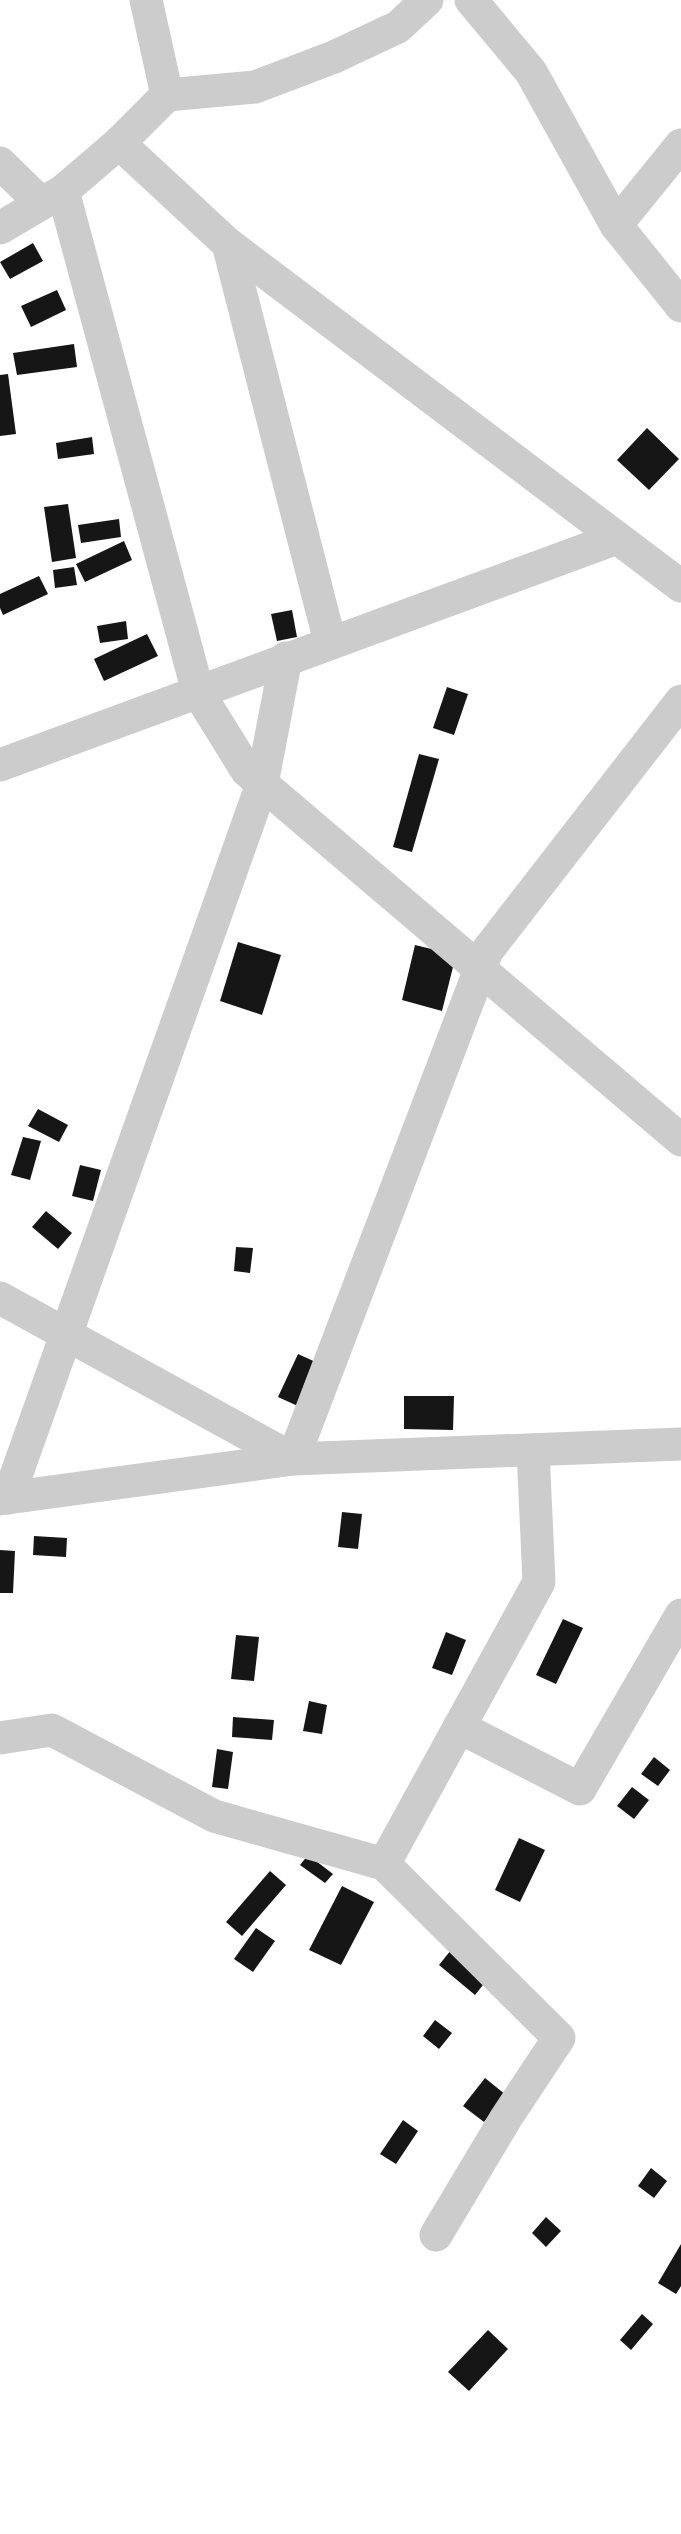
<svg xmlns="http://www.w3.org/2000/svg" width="681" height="2534" viewBox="0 0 681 2534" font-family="'Sofia Sans Condensed',sans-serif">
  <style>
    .building { fill: #161616 }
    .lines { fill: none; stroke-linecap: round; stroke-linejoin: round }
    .minor { stroke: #ccc; stroke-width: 33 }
  </style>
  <rect width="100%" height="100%" fill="#fff"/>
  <g class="building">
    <path d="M33,243L43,261L10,279L0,262Z"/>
    <path d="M57,290L66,310L31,327L21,306Z"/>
    <path d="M74,344L77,367L17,375L13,353Z"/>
    <path d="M8,374L16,434L0,436V375Z"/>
    <path d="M647,428L679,459L649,490L617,460Z"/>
    <path d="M92,437L94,454L58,459L56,443Z"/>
    <path d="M68,504L76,558L52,562L44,507Z"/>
    <path d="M119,519L121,537L81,543L78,525Z"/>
    <path d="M124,541L132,560L85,582L76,564Z"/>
    <path d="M74,567L77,585L55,588L53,570Z"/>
    <path d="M39,576L48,594L3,615L0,608V594Z"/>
    <path d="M292,610L297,637L277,641L271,614Z"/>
    <path d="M126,621L128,639L100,643L97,626Z"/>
    <path d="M147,634L158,656L104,681L94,659Z"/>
    <path d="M447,687L468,694L454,735L433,728Z"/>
    <path d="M419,754L439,759L412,852L393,847Z"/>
    <path d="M238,942L281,955L262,1015L220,1001Z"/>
    <path d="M415,945L456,955L442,1011L402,1000Z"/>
    <path d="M38,1109L68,1125L59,1142L28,1126Z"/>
    <path d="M23,1137L41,1141L30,1180L11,1175Z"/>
    <path d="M80,1165L101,1170L93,1201L72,1196Z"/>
    <path d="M46,1211L72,1233L58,1249L32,1227Z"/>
    <path d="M236,1247L253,1248L250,1273L234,1271Z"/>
    <path d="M298,1354L320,1364L300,1407L278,1397Z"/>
    <path d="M404,1396H454L453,1430L404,1429Z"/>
    <path d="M342,1512L362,1514L358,1549L338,1547Z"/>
    <path d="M34,1536L67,1538L66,1557L33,1555Z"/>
    <path d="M0,1550L15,1551L13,1593H0Z"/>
    <path d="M563,1619L583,1628L556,1684L536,1675Z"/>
    <path d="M446,1632L466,1640L452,1675L432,1668Z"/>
    <path d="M236,1635L259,1637L254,1681L231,1679Z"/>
    <path d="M309,1701L327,1705L322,1734L303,1731Z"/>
    <path d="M233,1717L274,1720L272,1740L232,1737Z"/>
    <path d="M217,1749L233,1752L228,1789L212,1787Z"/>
    <path d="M654,1757L670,1770L658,1786L641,1774Z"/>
    <path d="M632,1787L649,1800L634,1819L617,1806Z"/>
    <path d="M519,1838L545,1850L520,1902L495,1890Z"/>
    <path d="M308,1855L333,1874L325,1883L300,1865Z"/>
    <path d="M270,1871L286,1885L242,1936L226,1922Z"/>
    <path d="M342,1886L374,1902L341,1965L309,1950Z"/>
    <path d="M256,1928L275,1941L253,1972L234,1959Z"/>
    <path d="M451,1950L487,1980L475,1995L439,1965Z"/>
    <path d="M435,2020L452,2033L439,2049L423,2036Z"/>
    <path d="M485,2078L506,2095L484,2122L463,2106Z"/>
    <path d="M403,2120L418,2131L396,2164L380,2154Z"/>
    <path d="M651,2168L667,2181L654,2198L638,2186Z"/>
    <path d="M546,2217L561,2231L546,2247L532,2233Z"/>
    <path d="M681,2244V2286L676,2294L658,2283Z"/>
    <path d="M642,2314L653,2324L631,2350L620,2340Z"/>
    <path d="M488,2330L508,2349L469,2391L448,2372Z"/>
  </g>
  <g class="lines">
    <g class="minor">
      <path d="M146,0L167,95"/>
      <path d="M471,0L531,72L616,225L681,306"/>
      <path d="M119,143L228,244L330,642"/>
      <path d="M0,163L41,203"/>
      <path d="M63,191L198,692L247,771L681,1140"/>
      <path d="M616,225L681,145"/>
      <path d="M0,228L63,191L119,143L167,95L255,87L334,57L398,27L427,0"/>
      <path d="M228,244L681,586"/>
      <path d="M0,765L617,538"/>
      <path d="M0,1298L293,1459L487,951L681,701"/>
      <path d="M8,1498L262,784L286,658"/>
      <path d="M0,1499L293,1459L681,1444"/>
      <path d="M459,1727L580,1789L681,1615"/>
      <path d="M0,1738L52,1730L214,1816L384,1864L559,2038L506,2118L436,2235"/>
      <path d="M384,1864L539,1582L533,1450"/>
    </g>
  </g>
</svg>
